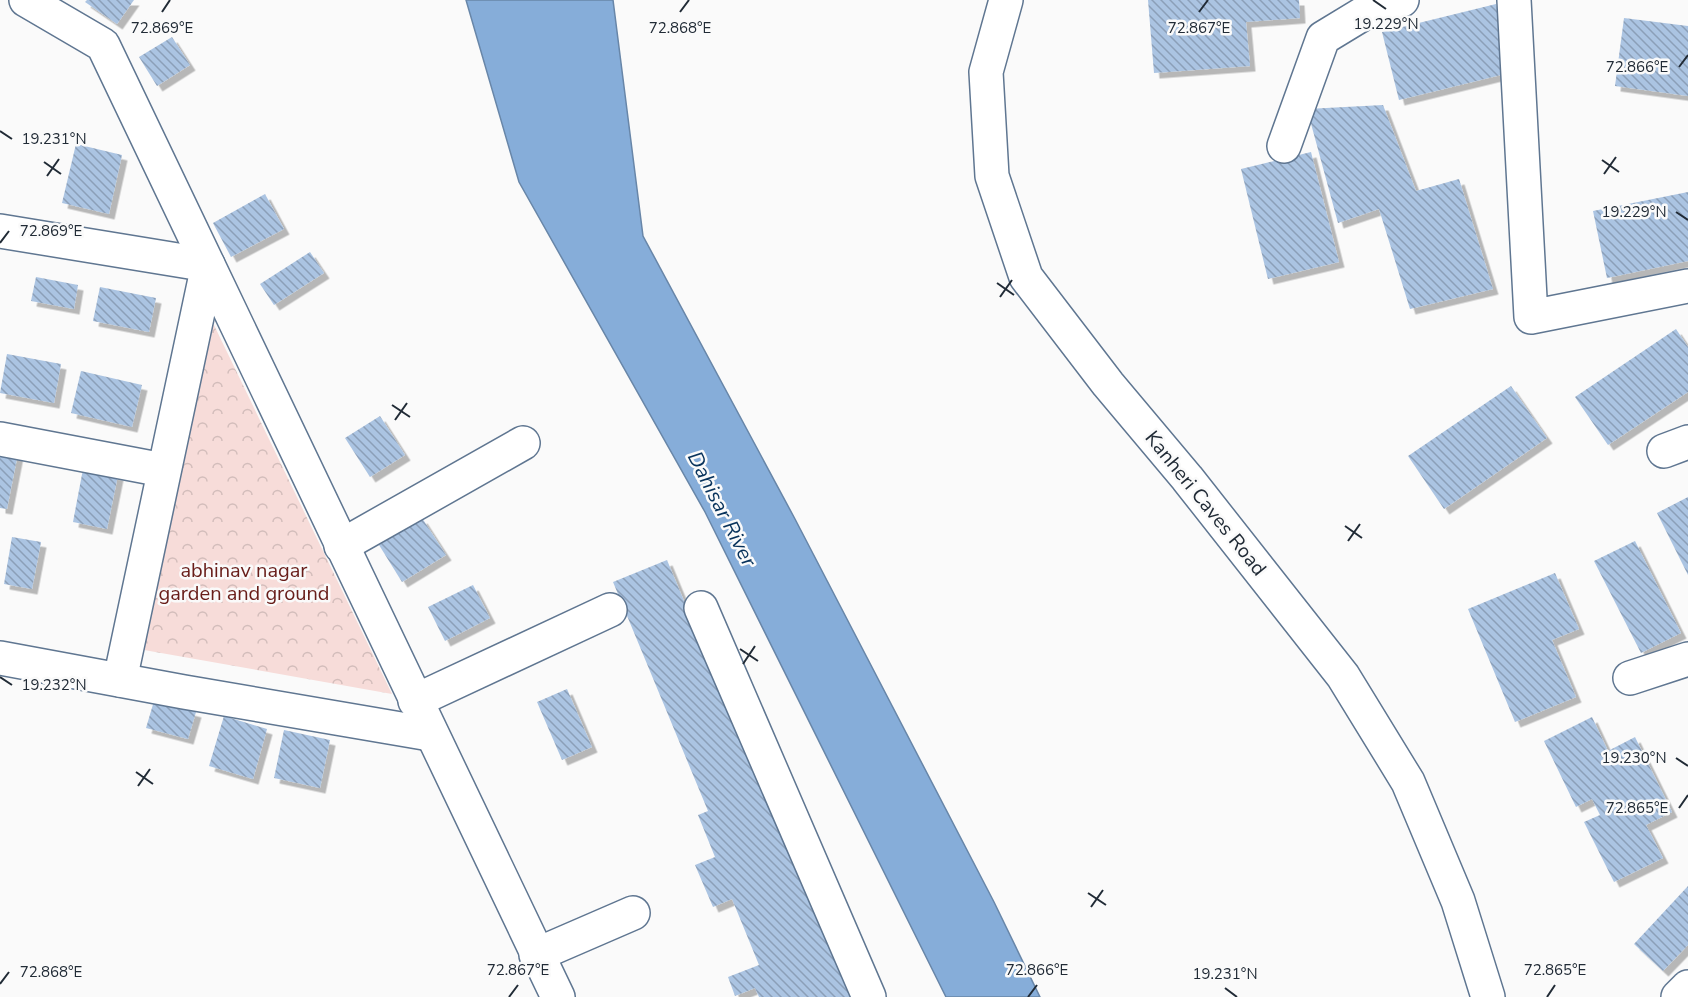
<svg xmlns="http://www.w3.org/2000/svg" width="1688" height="997" viewBox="0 0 1688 997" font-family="'Nunito Sans',sans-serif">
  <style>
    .park { fill: url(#park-crowns) }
    .water { fill: #86add9; stroke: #6886a8; stroke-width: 1.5 }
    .building { fill: url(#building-back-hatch); filter: url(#shadow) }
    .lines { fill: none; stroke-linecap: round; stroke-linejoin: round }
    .minor-casing { stroke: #5f7691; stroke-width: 36 }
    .minor { stroke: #fff; stroke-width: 33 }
    .ticks { fill: none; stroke: #212b36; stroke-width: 2 }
    .labels { text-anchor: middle; stroke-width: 5; stroke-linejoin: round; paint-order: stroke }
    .street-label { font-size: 20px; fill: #212b36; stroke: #fafafa }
    .park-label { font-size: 20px; fill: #681d19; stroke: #fafafa }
    .water-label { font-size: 21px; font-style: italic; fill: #07325b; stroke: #fafafa }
    .ticks-label { font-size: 15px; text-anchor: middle; fill: #212b36; stroke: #fafafa; stroke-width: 5; stroke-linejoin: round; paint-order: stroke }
  </style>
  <defs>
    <pattern id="park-crowns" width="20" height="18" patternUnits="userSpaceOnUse" patternTransform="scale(1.5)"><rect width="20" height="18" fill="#f7dcd9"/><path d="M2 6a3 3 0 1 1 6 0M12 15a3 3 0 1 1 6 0" fill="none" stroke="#d3bdbb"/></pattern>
    <pattern id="building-back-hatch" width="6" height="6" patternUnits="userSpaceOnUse" patternTransform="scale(1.5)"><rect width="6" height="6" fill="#abc4e2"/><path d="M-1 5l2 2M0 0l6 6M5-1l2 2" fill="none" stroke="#8b9fb8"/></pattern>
    <filter id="shadow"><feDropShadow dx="5.5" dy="5.5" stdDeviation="0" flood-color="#0004"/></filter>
  </defs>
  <rect width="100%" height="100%" fill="#fafafa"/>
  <path class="park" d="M213,323L392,694L144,650Z"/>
  <path class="water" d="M466,0H613L643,236L795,519L994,902L1040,997H946L705,512L519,182Z"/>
  <g class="building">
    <path d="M87,0H134L117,24L85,2Z"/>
    <path d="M1148,0H1299L1300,18L1246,22L1250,66L1154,73Z"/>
    <path d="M1496,4L1513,72L1399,100L1382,32Z"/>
    <path d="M1624,18L1688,26V96L1615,86Z"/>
    <path d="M172,37L190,65L157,86L139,57Z"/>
    <path d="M1383,105L1416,191L1459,179L1493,289L1410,309L1379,209L1338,223L1307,109Z"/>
    <path d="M76,144L122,155L109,214L62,203Z"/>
    <path d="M1311,152L1339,262L1268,279L1241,169Z"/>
    <path d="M1688,192V261L1607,278L1593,211Z"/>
    <path d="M265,194L284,229L231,257L213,223Z"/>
    <path d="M310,252L324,273L274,305L260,284Z"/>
    <path d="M36,277L78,285L74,309L31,301Z"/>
    <path d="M100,287L156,298L149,332L93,321Z"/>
    <path d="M1676,329L1688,347V392L1608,445L1575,397Z"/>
    <path d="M7,354L61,364L54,403L0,393Z"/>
    <path d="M81,371L142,385L132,427L71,413Z"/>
    <path d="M1511,386L1547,438L1444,509L1408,456Z"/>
    <path d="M380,416L405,455L370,477L345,438Z"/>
    <path d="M0,449L18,453L7,509L0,508Z"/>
    <path d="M83,469L118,475L107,529L73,522Z"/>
    <path d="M1688,497V575L1657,513Z"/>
    <path d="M422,518L446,555L402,582L379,545Z"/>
    <path d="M12,537L41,542L32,589L4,584Z"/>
    <path d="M1635,541L1681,633L1641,653L1594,561Z"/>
    <path d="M667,560L794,867L804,863L859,997H759L755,988L735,996L728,977L759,965L732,899L713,907L695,865L715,857L698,815L708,811L613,582Z"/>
    <path d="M1555,573L1579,629L1552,640L1576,697L1515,722L1468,609Z"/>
    <path d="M473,585L490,618L445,641L428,607Z"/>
    <path d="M567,689L592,747L562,760L537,702Z"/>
    <path d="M154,701L196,712L188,739L146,728Z"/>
    <path d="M224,716L267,729L253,779L209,766Z"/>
    <path d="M1592,717L1608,751L1635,737L1672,812L1646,825L1663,858L1614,882L1584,822L1600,815L1592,799L1576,807L1544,741Z"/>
    <path d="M284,730L330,740L320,788L274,778Z"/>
    <path d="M1688,886V945L1663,971L1634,944Z"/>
  </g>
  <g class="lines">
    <defs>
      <g id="minor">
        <path d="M26,0L103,45L558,997"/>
        <path d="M1006,0L986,72L992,176L1026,277L1108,384L1187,478L1343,676L1408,782L1458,901L1488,997"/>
        <path d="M1514,0L1531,317L1688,286"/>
        <path d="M1284,146L1323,38L1379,4L1402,0"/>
        <path d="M0,231L208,265L120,680"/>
        <path d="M0,439L163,470"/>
        <path d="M1664,451L1688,442"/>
        <path d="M341,546L523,443"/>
        <path d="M701,608L869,997"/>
        <path d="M0,658L184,692L430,734"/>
        <path d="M1630,678L1688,659"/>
        <path d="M415,701L610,610"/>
        <path d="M536,955L633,913"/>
        <path d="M1678,997L1688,987"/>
      </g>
    </defs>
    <use href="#minor" class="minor-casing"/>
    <use href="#minor" class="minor"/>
  </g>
  <path class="ticks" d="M1373,0L1386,9M162,12L170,0M680,12L689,0M1199,12L1208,0M1679,67L1688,55M0,131L12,139M1602,160L1619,172M44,162L61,174M1604,174L1616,157M47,176L59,159M1676,212L1688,220M0,243L9,231M997,283L1014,295M1000,297L1012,280M392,405L410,417M395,420L407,403M1345,526L1362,538M1348,541L1360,524M740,649L758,661M743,664L755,646M0,677L12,685M1676,758L1688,766M136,772L153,784M138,786L150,769M1679,808L1688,795M1088,893L1106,905M1091,907L1103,890M0,984L9,972M1225,988L1237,997M509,997L518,985M1028,997L1037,985M1547,997L1555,985"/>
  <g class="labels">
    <g class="street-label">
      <text transform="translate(1206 503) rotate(51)" y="7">Kanheri Caves Road</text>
    </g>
    <g class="park-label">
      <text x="244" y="577">abhinav nagar<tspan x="244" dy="23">garden and ground</tspan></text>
    </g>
    <g class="water-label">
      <text transform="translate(722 509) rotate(63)" y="7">Dahisar River</text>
    </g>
  </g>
  <g class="ticks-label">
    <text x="1386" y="29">19.229°N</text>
    <text x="162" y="33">72.869°E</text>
    <text x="680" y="33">72.868°E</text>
    <text x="1199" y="33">72.867°E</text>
    <text x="1637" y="72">72.866°E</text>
    <text x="54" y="144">19.231°N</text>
    <text x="1634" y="217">19.229°N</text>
    <text x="51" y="236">72.869°E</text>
    <text x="54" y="690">19.232°N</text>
    <text x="1634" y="763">19.230°N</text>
    <text x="1637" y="813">72.865°E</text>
    <text x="518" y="975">72.867°E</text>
    <text x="1037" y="975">72.866°E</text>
    <text x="1555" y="975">72.865°E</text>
    <text x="51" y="977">72.868°E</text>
    <text x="1225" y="979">19.231°N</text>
  </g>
</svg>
